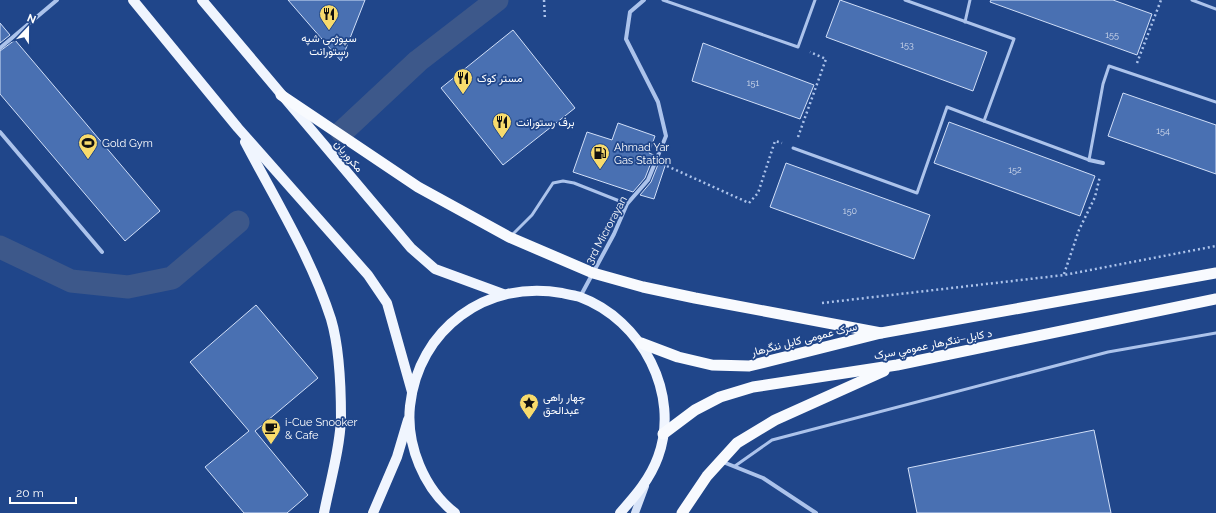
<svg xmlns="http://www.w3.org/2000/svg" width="1216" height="513" viewBox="0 0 1216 513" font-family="Raleway,Vazirmatn,sans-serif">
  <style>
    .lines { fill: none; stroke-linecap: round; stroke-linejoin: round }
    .canal { stroke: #3d588a; stroke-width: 23 }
    .building { fill: #4970b2; stroke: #d1dff8 }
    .path { stroke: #acc3eb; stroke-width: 2.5; stroke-dasharray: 2 3; stroke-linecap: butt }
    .service { stroke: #acc3eb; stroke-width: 3 }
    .minor { stroke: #acc3eb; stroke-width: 4 }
    .secondary { stroke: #d7e3f8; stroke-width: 8 }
    .primary { stroke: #f0f5fe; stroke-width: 10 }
    .trunk { stroke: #f8fafe; stroke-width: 11 }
    .labels { text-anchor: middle; stroke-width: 3.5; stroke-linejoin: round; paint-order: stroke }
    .number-label { font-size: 9px; fill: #d2dbec }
    .poi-label { font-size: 11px; fill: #fff; stroke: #20468a; text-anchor: start }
    .street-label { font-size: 11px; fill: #fff; stroke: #20468a }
  </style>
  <rect width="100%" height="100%" fill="#20468a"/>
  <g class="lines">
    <g class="canal">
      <path d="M342,132L418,61L497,0"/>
      <path d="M0,247L71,281L128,287L172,278L238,222"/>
    </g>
  </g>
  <g class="building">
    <path d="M288,0H365L341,61Z"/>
    <path d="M840,0L987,52L973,91L826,37Z"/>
    <path d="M991,0H1113L1152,14L1137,55L990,2Z"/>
    <path d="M0,23L10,35L0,43Z"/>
    <path d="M513,30L575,108L503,165L441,88Z"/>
    <path d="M15,40L160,211L125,241L0,94V51Z"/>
    <path d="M703,43L814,85L800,119L692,81Z"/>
    <path d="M1123,93L1216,125V174L1108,136Z"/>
    <path d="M949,122L1095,176L1080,216L934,163Z"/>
    <path d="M618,123L655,136L649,153L654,155L645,178L633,192L573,172L587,132L612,140Z"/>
    <path d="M661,157L667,160L654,199L640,195L651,182Z"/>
    <path d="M786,163L930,215L914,259L770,207Z"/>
    <path d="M256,305L318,378L255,431L308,495L287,513H244L205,467L249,431L190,362Z"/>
    <path d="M1094,430L1111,513H917L908,468Z"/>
  </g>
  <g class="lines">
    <g class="path">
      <path d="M544,0L545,20"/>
      <path d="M1137,63L1161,0"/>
      <path d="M798,137L826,59L810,52"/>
      <path d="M667,166L749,203L758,193L775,141L782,143"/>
      <path d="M1064,274L1079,230L1095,197L1100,176"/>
      <path d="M822,303L1064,275L1216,246"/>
    </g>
    <g class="service">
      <path d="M663,0L798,47L815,0"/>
      <path d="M905,0L1014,39L984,121L1089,160L1103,84L1109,66L1216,102"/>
      <path d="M1192,0L1216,9"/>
      <path d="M965,22L970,0"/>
      <path d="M793,148L917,193L947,107L984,121"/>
      <path d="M512,235L532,215L553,183L563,181L574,183L627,204"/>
      <path d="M735,466L772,440L1108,352L1216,333"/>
    </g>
    <g class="minor">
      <path d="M0,48L57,0"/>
      <path d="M0,132L102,252"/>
      <path d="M1089,160L1103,163"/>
      <path d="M580,297L614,234L627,204L648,180L666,136L658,102L626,39L630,12L644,0"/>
      <path d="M723,462L763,478L816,513"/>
    </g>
    <path class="secondary" d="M635,513L645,486"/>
    <g class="primary">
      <path d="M133,0L238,128L368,275L387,303L412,392"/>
      <path d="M202,0L411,248L435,269L503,294"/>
      <path d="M245,142C275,199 311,257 331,319C339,346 341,389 341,418C340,449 330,482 324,513"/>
      <path d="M373,513L397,457L408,420"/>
      <path d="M455,513C424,489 406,445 410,406C418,329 487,279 562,293C568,295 575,295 580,297C642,320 681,394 658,457C650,479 636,495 620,513"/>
    </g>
    <g class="trunk">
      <path d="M281,95L418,187L509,237L593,273L643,287L695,298L881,333"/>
      <path d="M641,343L678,357L712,365L749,366L881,333L1216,273"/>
      <path d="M663,434L695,410L720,397L753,387L897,365L1216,299"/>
      <path d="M682,513L707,476L737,443L775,420L884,371"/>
    </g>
  </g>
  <defs>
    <symbol id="restaurant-pin" viewBox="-11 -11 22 30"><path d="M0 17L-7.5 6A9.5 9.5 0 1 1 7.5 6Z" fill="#f8db6c" stroke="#20468a"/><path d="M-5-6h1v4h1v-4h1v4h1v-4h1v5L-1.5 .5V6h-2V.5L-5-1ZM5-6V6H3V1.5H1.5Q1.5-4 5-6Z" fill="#111"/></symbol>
    <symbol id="stadium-pin" viewBox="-11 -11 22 30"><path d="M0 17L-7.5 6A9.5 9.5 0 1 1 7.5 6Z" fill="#f8db6c" stroke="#20468a"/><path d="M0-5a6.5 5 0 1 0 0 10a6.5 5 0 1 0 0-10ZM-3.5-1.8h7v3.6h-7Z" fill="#111"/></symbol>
    <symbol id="fuel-pin" viewBox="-11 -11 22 30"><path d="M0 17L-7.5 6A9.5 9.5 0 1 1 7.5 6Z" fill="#f8db6c" stroke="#20468a"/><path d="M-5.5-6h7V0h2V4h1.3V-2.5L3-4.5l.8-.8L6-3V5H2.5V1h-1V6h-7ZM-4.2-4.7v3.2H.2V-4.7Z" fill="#111"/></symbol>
    <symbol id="sight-pin" viewBox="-11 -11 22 30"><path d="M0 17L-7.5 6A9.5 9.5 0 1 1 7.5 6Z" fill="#f8db6c" stroke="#20468a"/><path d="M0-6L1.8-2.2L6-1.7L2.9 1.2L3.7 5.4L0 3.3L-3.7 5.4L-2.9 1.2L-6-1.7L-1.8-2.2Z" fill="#111"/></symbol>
    <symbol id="cafe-pin" viewBox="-11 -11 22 30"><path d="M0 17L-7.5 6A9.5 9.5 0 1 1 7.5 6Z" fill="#f8db6c" stroke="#20468a"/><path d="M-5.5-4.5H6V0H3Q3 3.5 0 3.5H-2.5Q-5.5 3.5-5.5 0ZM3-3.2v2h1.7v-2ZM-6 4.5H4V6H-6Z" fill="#111"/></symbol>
  </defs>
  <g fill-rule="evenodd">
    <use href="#restaurant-pin" x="318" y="3" width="22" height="30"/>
    <use href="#restaurant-pin" x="452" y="67" width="22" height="30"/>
    <use href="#restaurant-pin" x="491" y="111" width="22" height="30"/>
    <use href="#stadium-pin" x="77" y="132" width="22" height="30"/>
    <use href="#fuel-pin" x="589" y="142" width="22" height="30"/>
    <use href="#sight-pin" x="518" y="392" width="22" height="30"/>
    <use href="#cafe-pin" x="260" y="417" width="22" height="30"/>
  </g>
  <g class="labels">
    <g class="number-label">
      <text x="1112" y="38">155</text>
      <text x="907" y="48">153</text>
      <text x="753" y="86">151</text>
      <text x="1163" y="134">154</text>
      <text x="1015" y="173">152</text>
      <text x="850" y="214">150</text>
    </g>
    <g class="poi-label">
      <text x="329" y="42" text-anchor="middle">سپوژمی شپه<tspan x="329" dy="13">رستورانت</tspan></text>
      <text x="477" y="82">مستر کوک</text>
      <text x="516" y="126">برف رستورانت</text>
      <text x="102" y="147">Gold Gym</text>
      <text x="614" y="151">Ahmad Yar<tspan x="614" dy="13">Gas Station</tspan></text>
      <text x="543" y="401">چهار راهی<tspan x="543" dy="13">عبدالحق</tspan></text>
      <text x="285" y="426">i-Cue Snooker<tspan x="285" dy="13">&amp; Cafe</tspan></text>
    </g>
    <g class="street-label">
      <text transform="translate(349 156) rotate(50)" y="4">مکروریان</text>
      <text transform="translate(606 230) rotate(-62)" y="4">3rd Microrayan</text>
      <text transform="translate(804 339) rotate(-14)" y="4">سرک عمومی کابل ننگرهار</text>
      <text transform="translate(933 344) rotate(-11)" y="4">د کابل–ننګرهار عمومي سړک</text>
    </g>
  </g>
  <g transform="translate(28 28) rotate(22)" stroke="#20468a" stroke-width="3" paint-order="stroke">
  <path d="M0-3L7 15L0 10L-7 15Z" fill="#ffffff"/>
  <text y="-6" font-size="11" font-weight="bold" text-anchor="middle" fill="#ffffff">N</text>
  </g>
  <path d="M10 497v6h66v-6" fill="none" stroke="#ffffff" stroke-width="2"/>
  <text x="16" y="497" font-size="12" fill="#ffffff" stroke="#20468a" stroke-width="3" paint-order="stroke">20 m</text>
</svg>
